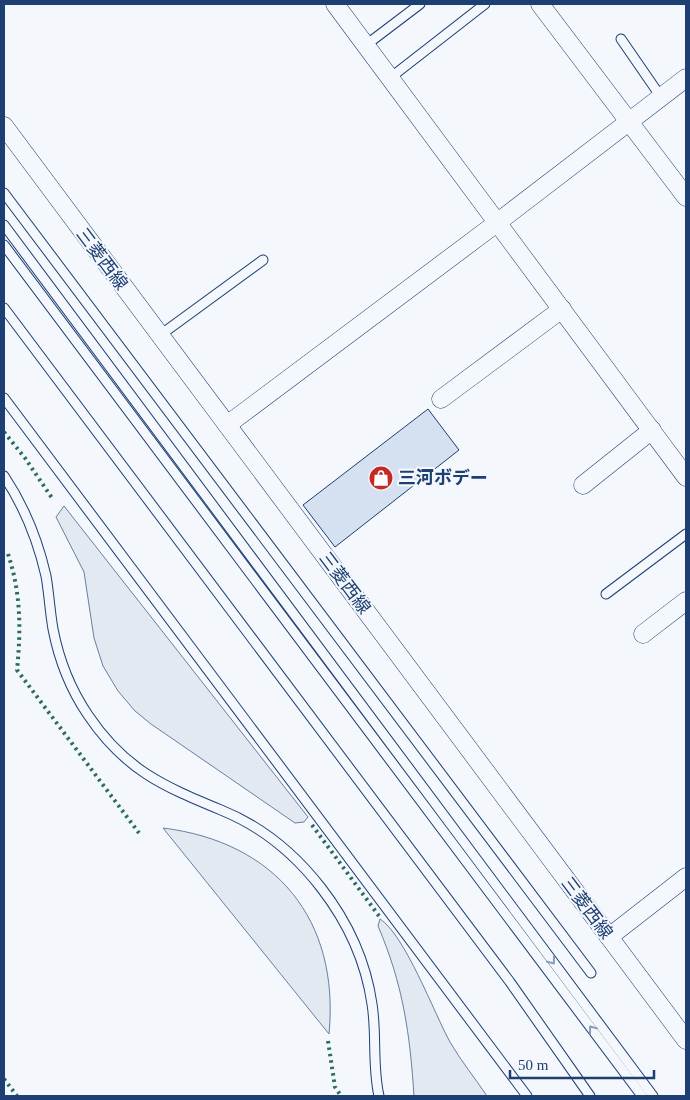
<svg xmlns="http://www.w3.org/2000/svg" width="690" height="1100" viewBox="0 0 690 1100" font-family="'Times New Roman','Noto Sans JP',serif">
  <style>
    .green { fill: #e3e9f0; stroke: #687fa3 }
    .building { fill: #d5e0f0; stroke: #1d3f73 }
    .lines { fill: none; stroke-linecap: round; stroke-linejoin: round }
    .service-casing { stroke: #1d3f73; stroke-width: 11 }
    .minor-casing { stroke: #1d3f73; stroke-width: 19 }
    .service { stroke: #f4f7fb; stroke-width: 9 }
    .minor { stroke: #f4f7fb; stroke-width: 18 }
    .hedge { stroke: #2c6c60; stroke-width: 4; stroke-dasharray: 2.5 4; stroke-linecap: butt }
    .oneway { stroke: #889bb7 }
    .labels { text-anchor: middle; stroke-width: 4; stroke-linejoin: round; paint-order: stroke }
    .street-label { font-size: 18px; fill: #1d3f73; stroke: #f4f7fb }
    .poi-label { font-size: 18px; font-weight: bold; fill: #1d3f73; stroke: #f4f7fb; text-anchor: start }
  </style>
  <rect width="100%" height="100%" fill="#f4f7fb"/>
  <g class="green">
    <path d="M64,506L308,817L304,822L295,823L151,724L135,711L118,691L103,666L94,638L84,572L56,517Z"/>
    <path d="M163,828C276,842 340,920 329,1034Z"/>
    <path d="M380,919C405,935 434,1013 450,1042C461,1061 475,1078 487,1096H414C410,1034 403,984 378,926Z"/>
  </g>
  <path class="building" d="M428,409L459,450L335,547L303,505Z"/>
  <g class="lines">
    <defs>
      <g id="service">
        <path d="M621,39L661,97"/>
        <path d="M366,45L420,4"/>
        <path d="M390,78L485,4"/>
        <path d="M4,193L591,973"/>
        <path d="M4,225L653,1096"/>
        <path d="M4,245L642,1096"/>
        <path d="M4,308L510,982L590,1096"/>
        <path d="M159,336L263,260"/>
        <path d="M4,398L527,1096"/>
        <path d="M4,476C24,506 38,541 46,576C49,593 50,612 53,629C59,660 71,690 88,715C125,770 163,786 221,810C298,841 360,921 372,1004C377,1035 372,1065 379,1096"/>
        <path d="M606,594L686,534"/>
      </g>
      <g id="minor">
        <path d="M335,4L686,477"/>
        <path d="M540,4L686,197"/>
        <path d="M4,126L686,1040"/>
        <path d="M441,399L562,309"/>
        <path d="M227,425L498,222L686,78"/>
        <path d="M583,485L652,430"/>
        <path d="M643,634L686,601"/>
        <path d="M609,937L686,877"/>
      </g>
    </defs>
    <use href="#service" class="service-casing"/>
    <use href="#minor" class="minor-casing"/>
    <use href="#service" class="service"/>
    <use href="#minor" class="minor"/>
    <g class="hedge">
      <path d="M4,432L25,458L52,498"/>
      <path d="M8,554C21,593 21,630 17,670L139,833"/>
      <path d="M312,825L379,916"/>
      <path d="M328,1041L335,1087L341,1096"/>
      <path d="M4,1079L17,1096"/>
    </g>
  </g>
  <defs><path id="oneway-chevron" d="M-2-3.5L2.5 0L-2 3.5" fill="none" stroke-width="1.6" stroke-linecap="round" stroke-linejoin="round" transform="scale(1.25)"/></defs>
  <g class="oneway">
    <use href="#oneway-chevron" transform="translate(552 961) rotate(53)"/>
    <use href="#oneway-chevron" transform="translate(592 1029) rotate(-127)"/>
  </g>
  <defs>
    <symbol id="shop-disc" viewBox="-11 -11 22 22"><circle r="9.5" fill="#c62828" stroke="#f4f7fb"/><path d="M-5-2.5h2.3a2.7 3.5 0 0 1 5.4 0H5L5.5 6h-11ZM-1.5-2.5h3a1.5 2.3 0 0 0-3 0Z" fill="#fff"/></symbol>
  </defs>
  <g fill-rule="evenodd">
    <use href="#shop-disc" x="367" y="464" width="28" height="28"/>
  </g>
  <g class="labels">
    <g class="street-label">
      <text transform="translate(102 259) rotate(53)" y="6">三菱西線</text>
      <text transform="translate(345 583) rotate(53)" y="6">三菱西線</text>
      <text transform="translate(587 908) rotate(53)" y="6">三菱西線</text>
    </g>
    <g class="poi-label">
      <text x="398" y="484">三河ボデー</text>
    </g>
  </g>
  <rect width="690" height="1100" fill="none" stroke="#1d3f73" stroke-width="10"/>
  <path d="M510 1070v8h144v-8" fill="none" stroke="#1d3f73" stroke-width="2.5"/>
  <text x="518" y="1070" font-size="15" fill="#1d3f73" stroke="#f4f7fb" stroke-width="4" paint-order="stroke">50 m</text>
</svg>
